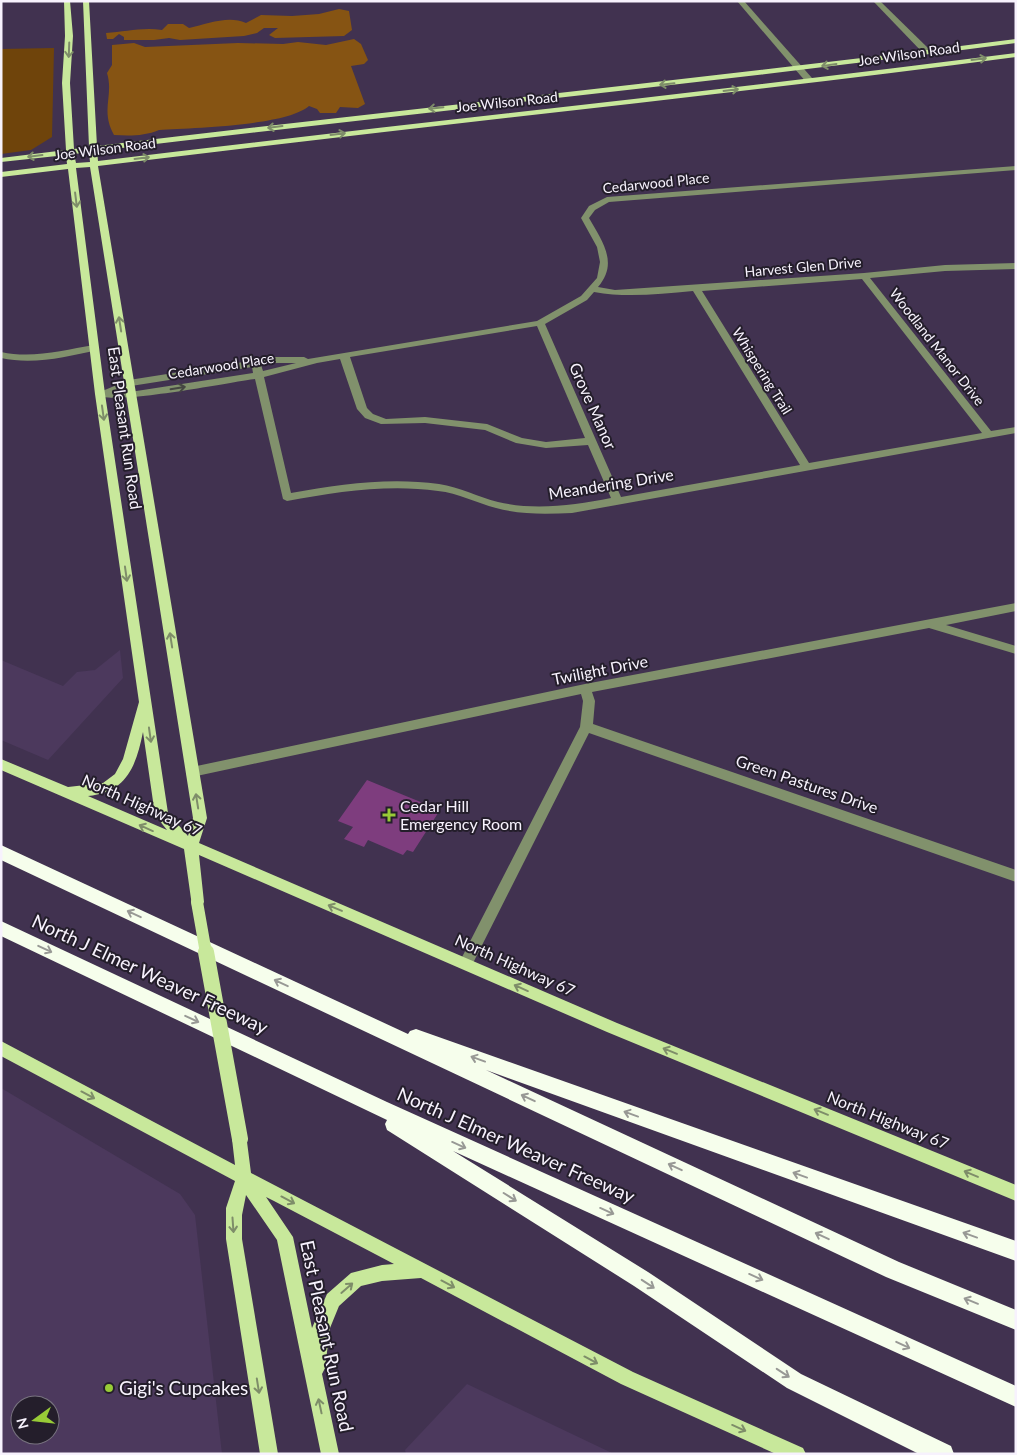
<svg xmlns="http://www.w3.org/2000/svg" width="1017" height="1455" viewBox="0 0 1017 1455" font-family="Lato,sans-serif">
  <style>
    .built { fill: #4c395d; fill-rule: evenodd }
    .green { fill: #6f440b }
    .forest { fill: #865413 }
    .building { fill: #7e3d7e }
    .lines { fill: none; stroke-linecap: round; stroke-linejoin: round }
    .minor { fill: #81916c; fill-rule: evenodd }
    .major { fill: #c8e89b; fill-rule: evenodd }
    .highway { fill: #f6feec; fill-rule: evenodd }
    .major-bridge-far1 { stroke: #c8e89b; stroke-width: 12 }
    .major-bridge { stroke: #c8e89b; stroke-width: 16 }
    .oneway { stroke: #7e8d69 }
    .oneway2 { stroke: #454642 }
    .oneway3 { stroke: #989995 }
    .poi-dot { fill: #98cb37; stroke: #241e2b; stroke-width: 2 }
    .labels { text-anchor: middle; stroke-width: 4; stroke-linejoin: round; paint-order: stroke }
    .far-street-label { font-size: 14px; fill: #f7f2fd; stroke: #241e2b }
    .street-label { font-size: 16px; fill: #f7f2fd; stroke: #241e2b }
    .poi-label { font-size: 16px; fill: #f7f2fd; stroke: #241e2b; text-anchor: start }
    .near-street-label { font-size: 19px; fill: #f7f2fd; stroke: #241e2b }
    .near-poi-label { font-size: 19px; fill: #f7f2fd; stroke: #241e2b; text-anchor: start }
  </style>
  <rect width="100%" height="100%" fill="#413250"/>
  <g class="built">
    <path d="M120,650L123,678L48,760L1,740V660L63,686L77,672L95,670Z"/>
    <path d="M1,1088L180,1194L195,1215L222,1454H1ZM20,1405H50V1435H20Z"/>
    <path d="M467,1384L614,1454H406L405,1450Z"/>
  </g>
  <path class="green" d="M54,48L52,137L31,150L1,154V49Z"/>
  <g class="forest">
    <path d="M339,9L349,11L352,30L344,36L275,38L269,35L278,28H264L257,33L244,36L180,40L169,38L154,40H124V37L119,34L113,39H107L106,33C125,32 142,27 162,30L168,24H183L189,28C208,24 228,15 246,23L261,15L292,16L319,14Z"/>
    <path d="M354,39L361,44L368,60L364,64L351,66L365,104L358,108L340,107L336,113H320L317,109L309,106C286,126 192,128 159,130C145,136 130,136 114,135C100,110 114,96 107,73L112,65V45L134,43L145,47L238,43L283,44L298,42L326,45Z"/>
  </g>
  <path class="building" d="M367,780L440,810L413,852L407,850L403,855L368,840L364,847L344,839L353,827L338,821Z"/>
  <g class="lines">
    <g class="minor">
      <path d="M737,1H744L812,78V82H806Z"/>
      <path d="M873,1H880L929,49V53H923Z"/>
      <path d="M1016,166V170L609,202L595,210L589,218C602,241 619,263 598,287L615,290L864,273L945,265L1016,263V269L945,271L870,278L991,431L1016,427V433L572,513C547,514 521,515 496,508C477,503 458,493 438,491C387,484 337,492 287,501L283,499L255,379C230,382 109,407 95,394L129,380L275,357H304L308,359L537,321L581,296L597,278L600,262L597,247L581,218L589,206L607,197ZM862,279L982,433L809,463L702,291ZM693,291L800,465L621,497L545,324L587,300L594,292C627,298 659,294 693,291ZM537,326L585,438L546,442L522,438L487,424L425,417L386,419L373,414L367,408L350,357ZM340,359L357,409L365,418L381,424L425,423L485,430L516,443L546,448L588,445L611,498C574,505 536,511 498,502C478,497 460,487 439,484C390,477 340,484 291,493L264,377L317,363ZM275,363H296L263,371L261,365ZM252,367L253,373L130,392L116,391L131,386Z"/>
      <path d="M94,345L97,346V350C67,357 33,365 1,358V352C33,359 63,350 94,345Z"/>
      <path d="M1016,603V611L946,625L1016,646V654L929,628L592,692L595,701L593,724L1016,870V882L589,733L471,967L466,969L461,967L459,963L580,727L583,701L581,694L192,777L187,776L186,772L187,768L192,767L585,684Z"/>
    </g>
    <g class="major">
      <path d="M64,1H70L73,36L70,83L74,149L89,147L83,1H89L97,146C403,109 710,78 1016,39V43C710,83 403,114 97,151L98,161C404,124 710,92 1016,53V57C710,97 404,128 98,166L207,818L199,843L617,1023L1016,1185V1201L607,1032L199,855L204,902L202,906L197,908L192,906L184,849L1,770V759L68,787L103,783L115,774L123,759L139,702L95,394L68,169L1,177V172L67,164L66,155L1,162V158L66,150L62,83L65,36ZM89,152L90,162L76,163L74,154ZM90,167L193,818L188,836L168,813L105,394L76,168ZM143,732L155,815L167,830L88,796C127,792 136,766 143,732Z"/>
      <path d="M1,1041L235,1165L232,1139L234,1134L240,1132L246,1134L251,1173L633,1372L803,1448L806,1454H776L621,1384L421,1278L382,1281L361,1286L339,1306L330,1328L325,1368L322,1374L339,1454H321L277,1240L246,1195L242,1215V1239L278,1454H260L226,1239V1208L235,1181L1,1056ZM266,1197L274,1201L394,1264L382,1265L351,1273L327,1294L312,1328L293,1237Z"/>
    </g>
    <g class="highway">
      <path d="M1,845L408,1034L410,1031L416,1029L1016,1241V1261L486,1070L899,1262L1016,1310V1330L886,1277L1,860Z"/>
      <path d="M1,921L387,1102L1016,1386V1407L453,1151L648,1272L801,1374L951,1446L954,1454H919L787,1388L634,1286L387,1130L385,1124L387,1120L1,936Z"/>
    </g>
    <path class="major-bridge-far1" d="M197,902L206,953"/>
    <path class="major-bridge" d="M206,952L240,1139"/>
  </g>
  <defs><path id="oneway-shaft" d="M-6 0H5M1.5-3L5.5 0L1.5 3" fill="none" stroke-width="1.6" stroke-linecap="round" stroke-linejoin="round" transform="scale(1.25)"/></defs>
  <g class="oneway">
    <use href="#oneway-shaft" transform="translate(69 50) rotate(92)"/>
    <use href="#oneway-shaft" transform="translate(979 59) rotate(-7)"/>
    <use href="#oneway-shaft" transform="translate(829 65) rotate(172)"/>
    <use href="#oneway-shaft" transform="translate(667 84) rotate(174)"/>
    <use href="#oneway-shaft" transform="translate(731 90) rotate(-7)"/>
    <use href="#oneway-shaft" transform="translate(436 108) rotate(174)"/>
    <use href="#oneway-shaft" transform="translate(275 127) rotate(173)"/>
    <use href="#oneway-shaft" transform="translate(338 134) rotate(-7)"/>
    <use href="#oneway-shaft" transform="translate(35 156) rotate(173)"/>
    <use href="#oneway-shaft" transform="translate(142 158) rotate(-7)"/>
    <use href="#oneway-shaft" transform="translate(76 200) rotate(83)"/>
    <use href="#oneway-shaft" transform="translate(120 324) rotate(-99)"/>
    <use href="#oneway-shaft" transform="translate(103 413) rotate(82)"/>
    <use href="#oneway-shaft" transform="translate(126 574) rotate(82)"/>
    <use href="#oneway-shaft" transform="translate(171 640) rotate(-99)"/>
    <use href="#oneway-shaft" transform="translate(150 735) rotate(82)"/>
    <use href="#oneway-shaft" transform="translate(197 801) rotate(-99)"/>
    <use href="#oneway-shaft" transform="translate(146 828) rotate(-156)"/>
    <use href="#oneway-shaft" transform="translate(335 908) rotate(-157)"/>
    <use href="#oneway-shaft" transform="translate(521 988) rotate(-156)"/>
    <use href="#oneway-shaft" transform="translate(670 1051) rotate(-158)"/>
    <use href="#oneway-shaft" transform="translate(88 1095) rotate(28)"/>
    <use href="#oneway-shaft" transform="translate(821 1112) rotate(-158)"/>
    <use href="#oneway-shaft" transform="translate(971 1174) rotate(-157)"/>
    <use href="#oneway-shaft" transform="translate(288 1200) rotate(28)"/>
    <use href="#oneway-shaft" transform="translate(233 1225) rotate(86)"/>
    <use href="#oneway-shaft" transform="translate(448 1284) rotate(28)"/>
    <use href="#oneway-shaft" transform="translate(347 1288) rotate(-41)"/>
    <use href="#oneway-shaft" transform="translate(591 1360) rotate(28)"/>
    <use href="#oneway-shaft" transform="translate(258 1386) rotate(81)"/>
    <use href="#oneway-shaft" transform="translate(320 1406) rotate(-102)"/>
    <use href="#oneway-shaft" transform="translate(739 1428) rotate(24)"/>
  </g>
  <use class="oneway2" href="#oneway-shaft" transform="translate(178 388) rotate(-9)"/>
  <g class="oneway3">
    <use href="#oneway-shaft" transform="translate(134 914) rotate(-155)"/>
    <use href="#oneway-shaft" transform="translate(45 949) rotate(25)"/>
    <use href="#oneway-shaft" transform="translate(281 983) rotate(-155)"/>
    <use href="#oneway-shaft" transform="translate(192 1019) rotate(25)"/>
    <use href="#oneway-shaft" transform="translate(478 1059) rotate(-160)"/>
    <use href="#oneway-shaft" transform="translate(528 1098) rotate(-155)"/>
    <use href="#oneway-shaft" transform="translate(631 1114) rotate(-160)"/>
    <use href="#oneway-shaft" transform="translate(459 1145) rotate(24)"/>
    <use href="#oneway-shaft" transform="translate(675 1167) rotate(-155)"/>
    <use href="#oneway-shaft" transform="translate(800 1175) rotate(-160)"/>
    <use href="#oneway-shaft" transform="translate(510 1197) rotate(32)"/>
    <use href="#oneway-shaft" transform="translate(607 1211) rotate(24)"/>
    <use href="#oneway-shaft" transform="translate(970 1235) rotate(-160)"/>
    <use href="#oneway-shaft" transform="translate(822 1236) rotate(-155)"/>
    <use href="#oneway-shaft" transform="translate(756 1277) rotate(24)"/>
    <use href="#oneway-shaft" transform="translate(648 1284) rotate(33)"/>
    <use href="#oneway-shaft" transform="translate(971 1301) rotate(-158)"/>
    <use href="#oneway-shaft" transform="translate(903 1345) rotate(25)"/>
    <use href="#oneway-shaft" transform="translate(783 1373) rotate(33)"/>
  </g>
  <g class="poi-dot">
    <path d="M386.5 807.5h5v5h5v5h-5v5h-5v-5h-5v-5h5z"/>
    <circle cx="109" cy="1388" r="5"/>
  </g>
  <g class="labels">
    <g class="far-street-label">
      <text transform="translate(909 54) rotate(-8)" y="5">Joe Wilson Road</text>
      <text transform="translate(507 102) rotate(-6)" y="5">Joe Wilson Road</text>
      <text transform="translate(105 149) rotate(-7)" y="5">Joe Wilson Road</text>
      <text transform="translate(656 183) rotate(-6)" y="5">Cedarwood Place</text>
      <text transform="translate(803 267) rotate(-5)" y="5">Harvest Glen Drive</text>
      <text transform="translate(937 347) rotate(52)" y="5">Woodland Manor Drive</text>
      <text transform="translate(221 366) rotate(-9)" y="5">Cedarwood Place</text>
      <text transform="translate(762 371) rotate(58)" y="5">Whispering Trail</text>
    </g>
    <g class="street-label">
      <text transform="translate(593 406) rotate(66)" y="6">Grove Manor</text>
      <text transform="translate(125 428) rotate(82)" y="6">East Pleasant Run Road</text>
      <text transform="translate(611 484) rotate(-9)" y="6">Meandering Drive</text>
      <text transform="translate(600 670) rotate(-11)" y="6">Twilight Drive</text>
      <text transform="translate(807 784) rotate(19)" y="6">Green Pastures Drive</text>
      <text transform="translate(142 805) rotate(24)" y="6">North Highway 67</text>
      <text transform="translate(515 965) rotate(24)" y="6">North Highway 67</text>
      <text transform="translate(888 1120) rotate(22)" y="6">North Highway 67</text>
    </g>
    <g class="poi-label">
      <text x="400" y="812">Cedar Hill<tspan x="400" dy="18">Emergency Room</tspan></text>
    </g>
    <g class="near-street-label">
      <text transform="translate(150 974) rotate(25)" y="7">North J Elmer Weaver Freeway</text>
      <text transform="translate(516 1145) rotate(24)" y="7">North J Elmer Weaver Freeway</text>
      <text transform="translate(327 1336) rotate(78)" y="7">East Pleasant Run Road</text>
    </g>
    <g class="near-poi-label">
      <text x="119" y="1395">Gigi's Cupcakes</text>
    </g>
  </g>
  <rect width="1017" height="1455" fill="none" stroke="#f7f2fd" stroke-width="5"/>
  <g transform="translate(35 1420) rotate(255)"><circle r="24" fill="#241e2b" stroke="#78737f"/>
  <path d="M0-4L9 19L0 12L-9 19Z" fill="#98cb37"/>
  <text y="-8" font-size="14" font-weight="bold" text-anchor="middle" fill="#f7f2fd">N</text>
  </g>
</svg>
